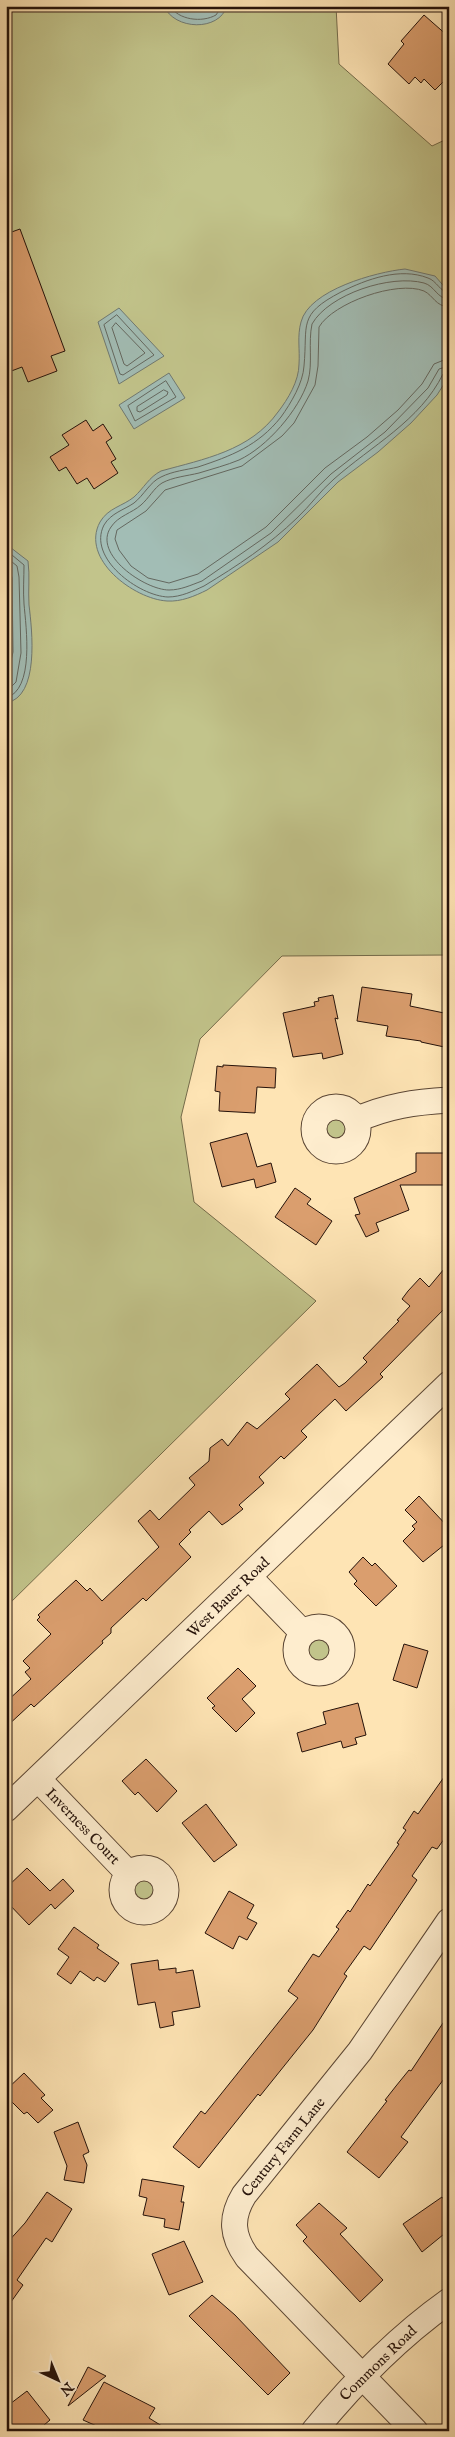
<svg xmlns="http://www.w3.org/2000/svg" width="455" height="2437" viewBox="0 0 455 2437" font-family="'IM FELL English',serif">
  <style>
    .green { fill: #c2c48b; stroke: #746b4a }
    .water { fill: #a2bdb5; stroke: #707971 }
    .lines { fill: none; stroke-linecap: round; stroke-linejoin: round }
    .shore { stroke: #646860; stroke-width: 1 }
    .building { fill: #da9e6e; stroke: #25120a }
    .minor-casing { stroke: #5b4634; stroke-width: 27 }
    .minor { stroke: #feedce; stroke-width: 25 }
    .labels { text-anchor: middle; stroke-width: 4.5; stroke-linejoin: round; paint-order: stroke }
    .street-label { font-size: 15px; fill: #25120a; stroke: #feedce }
  </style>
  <rect width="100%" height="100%" fill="#fee4b4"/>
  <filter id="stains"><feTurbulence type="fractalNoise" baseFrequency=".004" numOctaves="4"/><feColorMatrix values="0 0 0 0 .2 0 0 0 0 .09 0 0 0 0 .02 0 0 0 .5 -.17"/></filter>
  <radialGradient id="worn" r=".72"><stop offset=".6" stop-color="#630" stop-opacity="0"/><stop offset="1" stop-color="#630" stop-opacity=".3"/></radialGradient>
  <g class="green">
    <path d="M6,6H336L339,64L432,146L449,138V955L282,956L200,1039L181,1117L194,1202L316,1301L6,1607Z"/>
    <circle cx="336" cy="1129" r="12"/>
    <circle cx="318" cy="1650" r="12"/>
    <circle cx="145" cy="1888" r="13"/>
  </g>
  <g class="water">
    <path d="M164,6H227C219,32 174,30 164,6Z"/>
    <path d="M405,269L435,276L449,292V371L444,384L437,395L411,423L378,452L338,482L278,542L207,590C195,596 181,602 167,601C134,599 80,559 100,522C108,508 123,506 134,497C144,488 149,477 161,471C204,459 250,451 278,412C288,399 299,381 299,364C300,350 297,336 301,322C309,290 376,272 405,269Z"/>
    <path d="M119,308L164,356L119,384L98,322Z"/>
    <path d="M169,373L185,398L134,429L119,405Z"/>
    <path d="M6,544L28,561C30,576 28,590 29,605C32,630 40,697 6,703Z"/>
  </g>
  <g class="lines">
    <g class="shore">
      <path d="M170,6C178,20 202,23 216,15L222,6"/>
      <path d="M449,293C440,292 437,281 428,278C400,267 367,279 341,292C297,315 308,324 304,366C303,383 291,403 281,417C258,446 231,456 198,467C186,470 173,471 161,477C150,482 144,495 134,503C124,510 111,513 104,525C87,558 139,596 168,597C181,597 193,591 204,586C237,566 269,545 297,518C310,506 320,491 334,479C371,446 420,421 443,374L449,372"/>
      <path d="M449,299C437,299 435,286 424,283C391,274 329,294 312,324C308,343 313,363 308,381C299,410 267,447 239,460C227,465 212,469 199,473C187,476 173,477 162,483C154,488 149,498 141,505C132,513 118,516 111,527C92,554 145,590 169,590C181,590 191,585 202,581L271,533L331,474L385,432L428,388L439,369L449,366"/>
      <path d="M449,307C435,306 434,296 424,291C397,280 333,303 319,327L318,366L315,385L294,423L282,436L242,466L165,490L146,511L117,530L115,539L119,550L131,566L148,578L169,583L198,574L266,527L325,468L367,437L398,410L422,384L434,364L449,358"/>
      <path d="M117,315L154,355L123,375L120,374L104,325Z"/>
      <path d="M116,323L145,353L127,366L124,364L112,328Z"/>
      <path d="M166,381L176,397L135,421L128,406Z"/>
      <path d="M164,390L168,392L167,395L140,412L137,411V407Z"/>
      <path d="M6,550L24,565C24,577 23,591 24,604C26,627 35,690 6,698"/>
      <path d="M6,557L17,566L19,577L21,653L16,682L6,692"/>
      <path d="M6,566L10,570L12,578L13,652L6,683"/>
    </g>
  </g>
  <g class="building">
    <path d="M424,15L449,37V76L435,90L424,79L421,83L415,77L409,84L388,64L404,44L401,41Z"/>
    <path d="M20,229L65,351L51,356L57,371L28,382L22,367L6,373V234Z"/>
    <path d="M86,420L93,431L103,424L112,438L106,442L116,459L111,462L118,473L94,489L87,478L77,484L66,467L59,471L50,457L69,445L62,435Z"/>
    <path d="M362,987L412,994L410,1006L449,1014V1048L421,1042V1041L386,1036L388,1026L357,1021Z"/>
    <path d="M333,995L338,1019L335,1018L343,1054L323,1059L322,1053L293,1057L283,1013L315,1006L314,1002L319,1001L318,998Z"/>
    <path d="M223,1065L276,1068L275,1088L257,1087L255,1113L219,1111L220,1092L215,1091L217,1066L223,1067Z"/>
    <path d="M247,1133L257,1167L271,1163L276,1182L256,1188L254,1179L222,1187L210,1143Z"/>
    <path d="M416,1153H449V1185H400L409,1210L376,1223L379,1231L366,1237L355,1215L360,1214L354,1198L416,1172Z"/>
    <path d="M295,1188L311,1199L307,1204L332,1221L316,1245L275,1217Z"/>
    <path d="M449,1263V1304L380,1374L383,1377L346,1411L335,1399L301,1431L307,1437L284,1459L281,1456L259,1477L264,1483L239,1505L243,1509L228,1521L222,1525L209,1511L189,1530L191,1532L179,1544L191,1557L146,1601L143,1598L111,1628V1633L102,1641L103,1643L88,1657L34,1707L31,1704L6,1727V1702L31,1679L25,1672L30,1668L23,1661L51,1634L37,1620L40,1617L38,1615L76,1580L87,1591L90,1588L102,1601L159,1547L138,1521L150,1510L159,1520L195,1485L189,1478L209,1461L210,1448L222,1439L228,1446L247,1422L257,1429L290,1399L285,1394L317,1364L339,1387L345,1383L367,1362L363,1358L399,1321L397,1320L410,1306L402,1299L408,1291L420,1278L429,1287Z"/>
    <path d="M419,1496L449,1528V1541L423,1562L403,1541L415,1529L412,1526L417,1522L405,1510Z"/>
    <path d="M363,1557L372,1566L375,1563L397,1586L376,1606L354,1584L357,1581L349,1572Z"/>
    <path d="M404,1644L428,1651L417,1688L393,1680Z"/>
    <path d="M238,1668L256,1686L242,1699L255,1713L236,1732L212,1708L215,1706L207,1698Z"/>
    <path d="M358,1703L366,1735L355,1738L357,1744L343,1748L341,1741L302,1752L297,1733L326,1724L323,1712Z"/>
    <path d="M146,1759L177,1791L157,1812L138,1792L135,1795L122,1781Z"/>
    <path d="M449,1770V1828L445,1833L447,1835L437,1849L432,1847L412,1876L417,1880L370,1950L364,1946L344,1974L347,1976L313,2030L260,2096L258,2094L199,2168L173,2147L201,2111L205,2114L298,1998L288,1991L313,1954L319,1957L339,1929L336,1927L348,1910L350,1912L368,1884L370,1886L399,1844L397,1843L406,1830L403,1828L414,1811L418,1814Z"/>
    <path d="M206,1804L237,1845L214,1862L182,1823Z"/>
    <path d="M27,1868L50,1891L63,1879L74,1891L55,1909L51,1904L29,1925L6,1901V1888Z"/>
    <path d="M229,1891L254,1905L247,1918L257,1923L247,1940L239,1936L233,1949L205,1933Z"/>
    <path d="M74,1927L99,1945L97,1948L119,1963L105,1982L97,1977L94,1981L80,1971L71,1984L57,1974L69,1957L58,1949Z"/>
    <path d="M158,1960L159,1970L176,1968V1973L193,1970L200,2007L172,2012L174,2025L160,2028L155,2002L138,2005L131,1964Z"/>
    <path d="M449,2014V2072L401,2137L408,2142L379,2178L347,2152L387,2101L385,2100L396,2086L409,2070L411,2071Z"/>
    <path d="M24,2073L45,2095L41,2098L53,2110L38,2123L27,2112L24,2114L6,2096V2090Z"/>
    <path d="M78,2122L89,2152L83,2155L87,2165L84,2183L64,2180L67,2166L54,2132Z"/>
    <path d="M142,2179L184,2186L181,2202H184L179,2230L164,2227L165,2219L143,2215L147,2198L139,2196Z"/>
    <path d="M47,2192L72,2209L52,2242L46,2238L17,2280L23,2285L6,2309V2244L25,2223Z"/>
    <path d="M442,2197L449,2207V2230L422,2252L403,2224Z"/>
    <path d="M319,2203L347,2228L340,2234L383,2280L360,2302L303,2241L307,2237L296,2225Z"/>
    <path d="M184,2241L203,2282L169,2295L152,2254Z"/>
    <path d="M212,2295L235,2315L290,2373L268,2395L189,2316Z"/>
    <path d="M88,2367L106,2376L68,2406Z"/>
    <path d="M104,2382L155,2408L149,2418L170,2431H108L83,2420Z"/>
    <path d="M27,2391L50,2420L37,2431H12L6,2423V2407Z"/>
  </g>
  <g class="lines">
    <defs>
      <g id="minor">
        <circle cx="336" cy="1129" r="22"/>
        <path d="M356,1120C387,1106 415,1102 449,1100"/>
        <path d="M249,1577L303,1633"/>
        <circle cx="319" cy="1650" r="23"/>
        <path d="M38,1779L128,1873"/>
        <path d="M6,1809L449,1384"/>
        <circle cx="144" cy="1890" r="22"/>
        <path d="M314,2431C354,2382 397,2338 449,2301"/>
        <path d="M415,2431L247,2257C232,2236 230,2218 244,2195L360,2051L449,1921"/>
      </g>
    </defs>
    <use href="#minor" class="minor-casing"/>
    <use href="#minor" class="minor"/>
  </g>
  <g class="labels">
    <g class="street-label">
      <text transform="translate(228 1597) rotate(-44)" y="5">West Bauer Road</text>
      <text transform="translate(83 1826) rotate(46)" y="5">Inverness Court</text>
      <text transform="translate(283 2147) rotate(-51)" y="5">Century Farm Lane</text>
      <text transform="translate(378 2363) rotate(-44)" y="5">Commons Road</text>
    </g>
  </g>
  <rect width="455" height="2437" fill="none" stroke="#fee4b4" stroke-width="25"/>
  <rect x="8" y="8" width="440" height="2422" fill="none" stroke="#25120a" stroke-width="2.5"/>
  <rect x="12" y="12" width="430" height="2412" fill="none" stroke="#25120a"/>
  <g transform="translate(58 2380) rotate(136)" stroke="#feedce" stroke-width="4" paint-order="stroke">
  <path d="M0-4L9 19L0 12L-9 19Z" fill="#25120a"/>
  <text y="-8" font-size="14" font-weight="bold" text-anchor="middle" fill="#25120a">N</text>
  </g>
  <rect width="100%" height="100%" filter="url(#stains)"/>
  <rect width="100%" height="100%" fill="url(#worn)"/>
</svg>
